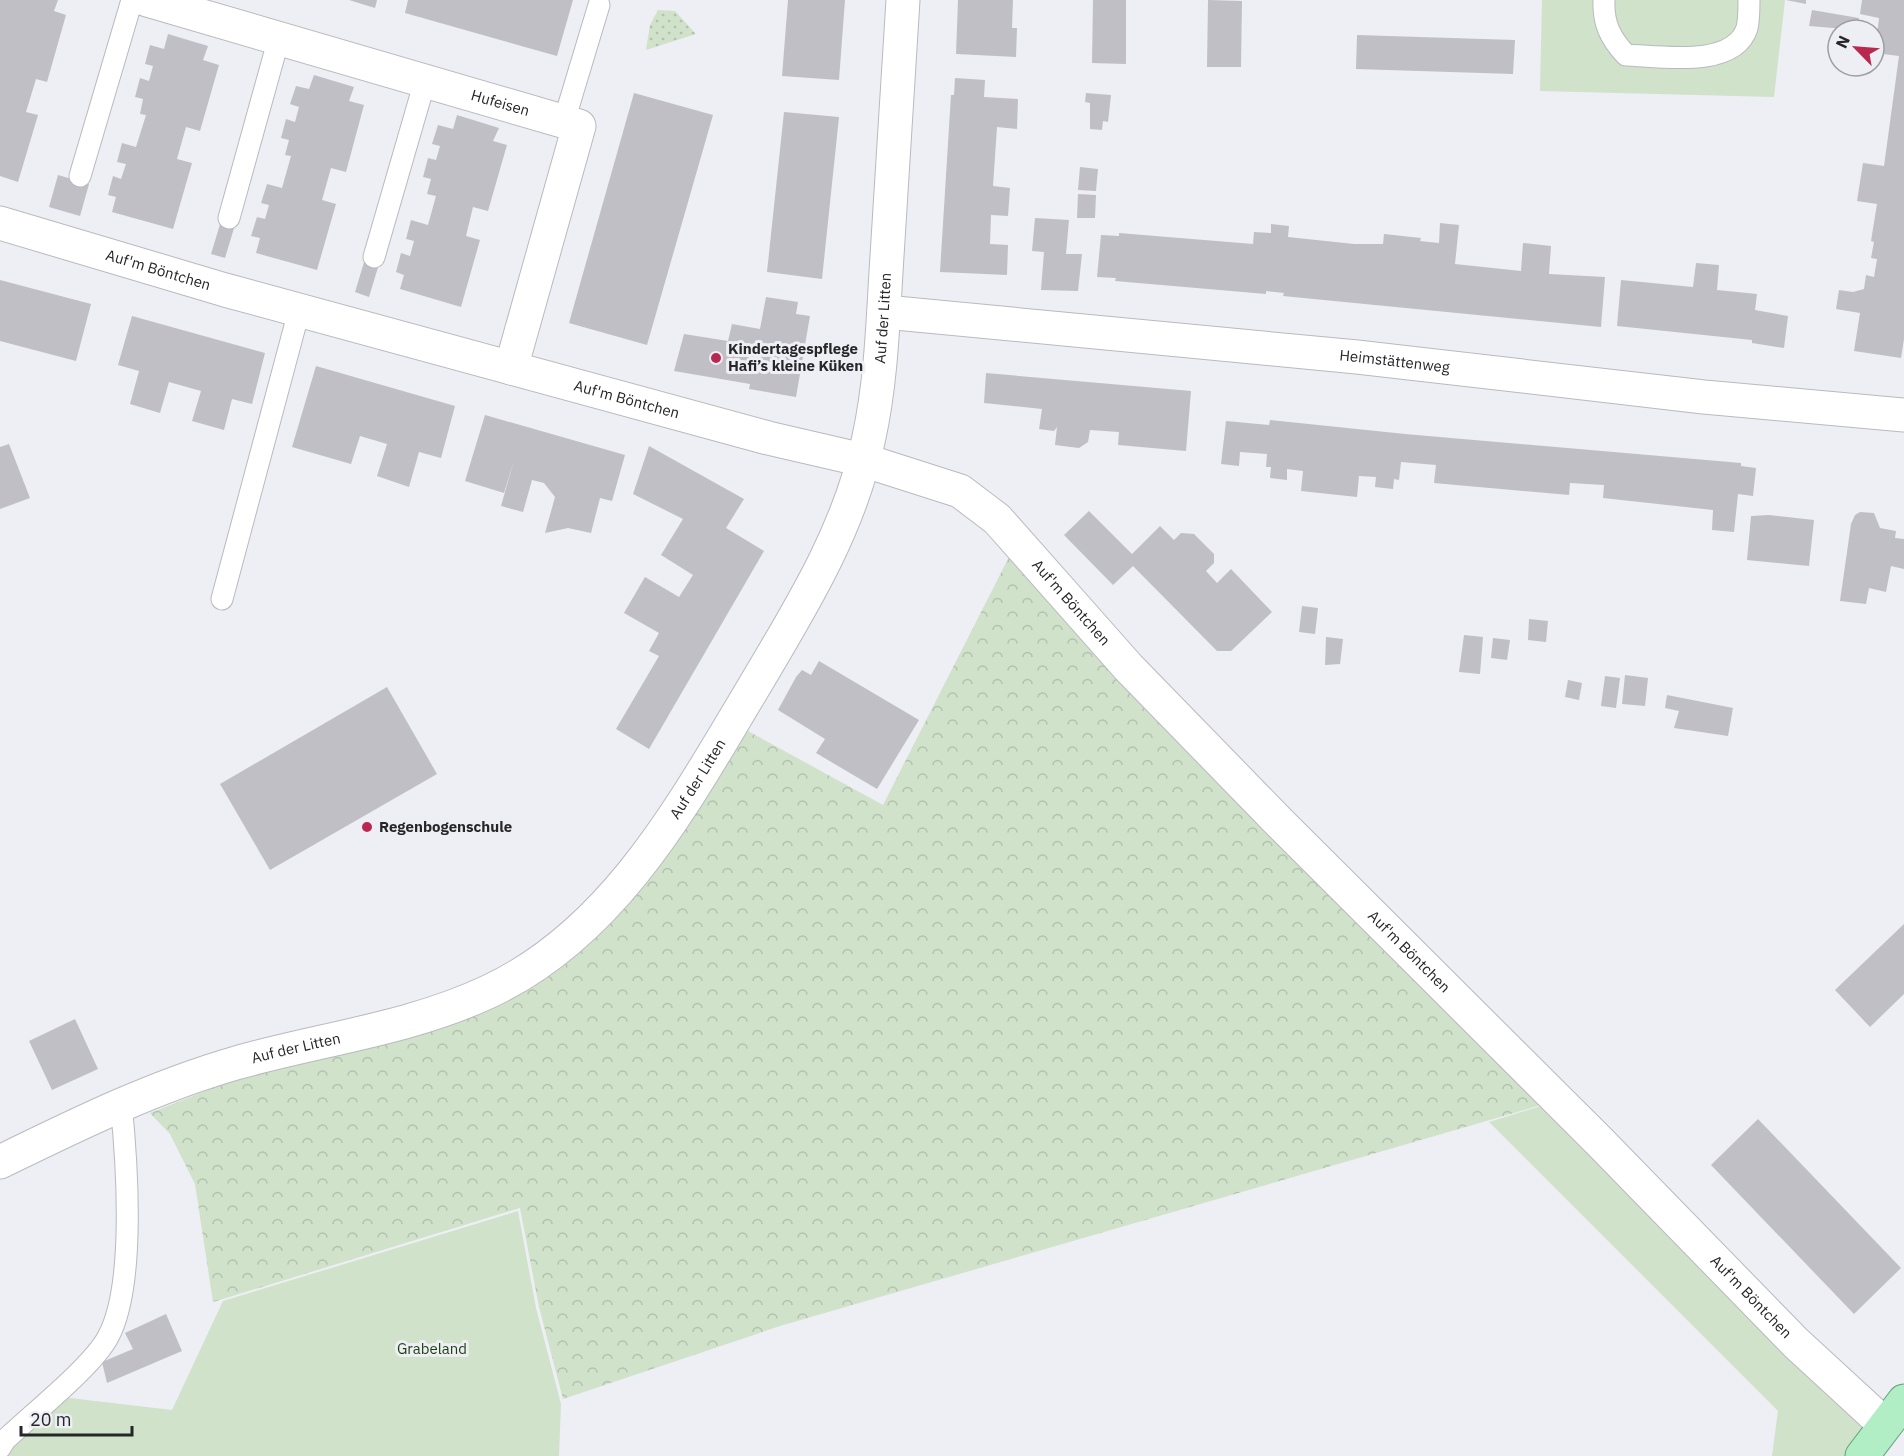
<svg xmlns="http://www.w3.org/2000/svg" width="1904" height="1456" viewBox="0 0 1904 1456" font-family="'IBM Plex Sans',sans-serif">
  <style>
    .green { fill: #d0e2ca }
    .forest { fill: url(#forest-crowns) }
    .park { fill: url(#park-dots) }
    .building { fill: #bfbfc5 }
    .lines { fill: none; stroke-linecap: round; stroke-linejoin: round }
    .service-casing { stroke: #b9bac0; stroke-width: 23 }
    .minor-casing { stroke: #b9bac0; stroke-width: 35 }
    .primary-casing { stroke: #5fa175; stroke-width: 35 }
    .service { stroke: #fff; stroke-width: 21 }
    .minor { stroke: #fff; stroke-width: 33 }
    .primary { stroke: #b2eec5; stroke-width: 33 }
    .poi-dot { fill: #b9294f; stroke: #eeeef5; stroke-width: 2 }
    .labels { text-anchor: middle; stroke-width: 6; stroke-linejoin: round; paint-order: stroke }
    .street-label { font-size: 15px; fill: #262629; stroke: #eeeef5 }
    .poi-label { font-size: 15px; font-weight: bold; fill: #262629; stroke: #eeeef5; text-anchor: start }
    .park-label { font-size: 15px; fill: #1b3e0e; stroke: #eeeef5 }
  </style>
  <defs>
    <pattern id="forest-crowns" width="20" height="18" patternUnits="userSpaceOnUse" patternTransform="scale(1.5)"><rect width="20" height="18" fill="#d0e2ca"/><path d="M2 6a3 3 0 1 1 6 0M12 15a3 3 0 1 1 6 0" fill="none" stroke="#b2c2ae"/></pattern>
    <pattern id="park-dots" width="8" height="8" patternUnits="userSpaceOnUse" patternTransform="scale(1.5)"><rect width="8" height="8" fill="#d0e2ca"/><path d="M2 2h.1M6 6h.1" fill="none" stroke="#b2c2ae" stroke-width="1.8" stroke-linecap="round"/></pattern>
  </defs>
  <rect width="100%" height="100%" fill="#eeeef5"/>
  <g class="green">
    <path d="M1542,0H1785L1774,97L1540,91Z"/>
    <path d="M1557,1101L1880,1424L1859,1456H1772L1778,1411L1489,1122Z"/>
    <path d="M518,1211L536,1308L561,1404L559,1456H0L44,1395L172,1410L223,1301Z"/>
  </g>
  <path class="forest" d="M1009,557L1555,1101L780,1326L563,1399L539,1307L520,1208L213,1302L195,1184L170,1134L150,1113L595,936L737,725L883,805Z"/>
  <path class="park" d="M658,10L675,11L696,34L646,50L650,25Z"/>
  <g class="building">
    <path d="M0,0H58L54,11L66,15L47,82L36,79L26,112L38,115L18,182L0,176Z"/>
    <path d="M349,0H377L375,8Z"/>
    <path d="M408,0H573L557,56L405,13Z"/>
    <path d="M788,0H845L839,80L782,76Z"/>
    <path d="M958,0H1013L1012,28H1017L1016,57L956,54Z"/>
    <path d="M1093,0H1126V64L1092,63Z"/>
    <path d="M1208,0L1242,1L1241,67H1207Z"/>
    <path d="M1786,0H1806V4Z"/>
    <path d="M1862,0H1904V339L1901,358L1854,351L1860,313L1836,309L1839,290L1853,292L1864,289L1866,275L1874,277L1877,259L1871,258L1874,242L1871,241L1877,204L1857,201L1863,163L1884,166L1899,56L1875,53L1879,18L1860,14Z"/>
    <path d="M1812,10L1859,18L1857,30L1809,26Z"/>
    <path d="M168,34L208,46L203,60L219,65L200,131L186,127L177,159L192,163L173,229L112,212L116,197L108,195L113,176L121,179L126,164L117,162L122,143L136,147L146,115L140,114L143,99L135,97L140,78L149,81L153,66L145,64L150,45L164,49Z"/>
    <path d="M1357,35L1515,40L1513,74L1356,69Z"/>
    <path d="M314,75L354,87L349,101L364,105L346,172L331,168L322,200L336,204L317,270L256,253L260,238L251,236L257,217L265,219L269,205L261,203L267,184L282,188L291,156L285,155L289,140L281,138L286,119L295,122L299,107L290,104L296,86L309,89Z"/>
    <path d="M955,78L985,80L984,97L1018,99L1017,129L997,127L993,186L1010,188L1008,216L991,215L990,244L1008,245L1007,275L940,272L951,95H954Z"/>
    <path d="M634,93L713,115L647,345L569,323Z"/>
    <path d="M1086,93L1111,95L1108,122L1103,121L1102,130L1090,129V103L1085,102Z"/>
    <path d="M784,112L839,117L822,279L767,272Z"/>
    <path d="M457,115L499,128L493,141L507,145L488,211L473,207L466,236L480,240L461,307L400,289L404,275L396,272L401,253L410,256L414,241L406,239L411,220L428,225L436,196L427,194L431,179L423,177L428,158L436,160L440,146L432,144L438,125L453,129Z"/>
    <path d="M1080,167L1098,169L1096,191L1078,190Z"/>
    <path d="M58,175L89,184L80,216L49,207Z"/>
    <path d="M1078,194L1096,195L1095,218H1077Z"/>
    <path d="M1035,218L1069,220L1066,254H1082L1078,291L1041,290L1044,252L1032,251Z"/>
    <path d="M221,221L235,225L225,258L211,254Z"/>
    <path d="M1440,223L1459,225L1455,264L1521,271L1523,243L1551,246L1549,274L1605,277L1601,327L1283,296L1284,293L1266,291V294L1115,281L1116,278L1097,277L1101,235L1119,236V233L1253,244L1254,232L1271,233V224L1289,226L1288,237L1354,244H1383L1384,234L1421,238L1420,241L1439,243Z"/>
    <path d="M365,259L379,264L369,297L355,292Z"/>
    <path d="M1696,263L1719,265L1717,290L1757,294L1755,310L1788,316L1784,348L1752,343V340L1617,326L1621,280L1693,287Z"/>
    <path d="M0,280L91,304L76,361L0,341Z"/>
    <path d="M766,297L798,302L796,314L810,316L796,397L749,389L750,384L674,371L684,334L728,341L732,324L760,329Z"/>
    <path d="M132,316L265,353L252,404L232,399L224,430L192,421L201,391L169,382L160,413L130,404L139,371L118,365Z"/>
    <path d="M316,366L455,406L441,458L419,452L409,487L377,476L387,444L360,436L351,464L292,447Z"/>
    <path d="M986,373L1191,391L1186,451L1118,445L1119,432L1090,430L1088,442L1079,448L1055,445L1057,427L1054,431L1039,429L1042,409L984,403Z"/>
    <path d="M485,415L625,455L612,501L600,498L591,533L568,528L545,533L555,497L544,483L532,480L523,512L501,506L514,460L504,493L465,481Z"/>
    <path d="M1270,420L1405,434L1741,463V466L1756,468L1753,496L1738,494L1734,532L1712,530L1713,510L1603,498L1604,485L1570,483L1569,495L1434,483L1436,465L1401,462L1399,480L1394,479L1393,489L1375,487L1376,477L1359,476L1357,497L1301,491L1303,471L1287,469V480L1270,478L1271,467H1266L1267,454L1240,452L1239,466L1221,464L1226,421L1269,425Z"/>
    <path d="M9,444L30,498L0,509V447Z"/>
    <path d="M649,446L744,499L726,528L764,551L649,749L616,729L659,656L649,651L659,633L624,613L645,577L679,597L693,575L661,555L683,519L633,494Z"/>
    <path d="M1089,511L1132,554L1160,526L1174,540L1181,533L1194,534L1214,554V563L1206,571L1217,583L1231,569L1272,612L1231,651H1217L1133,566L1113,585L1064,535Z"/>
    <path d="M1860,512L1874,513L1880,528L1896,531L1895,538L1904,539V569L1891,566L1886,592L1869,588L1866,604L1840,601L1851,524L1855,515Z"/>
    <path d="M1769,515L1814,520L1809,566L1747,560L1751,516Z"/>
    <path d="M1302,606L1318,608L1315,634L1299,632Z"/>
    <path d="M1529,619L1548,621L1546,642L1528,640Z"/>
    <path d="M1464,635L1483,637L1480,674L1459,672Z"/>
    <path d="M1326,637L1343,639L1340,664L1325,665Z"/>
    <path d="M1493,638L1510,640L1507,660L1491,658Z"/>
    <path d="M819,661L919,720L877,789L816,753L825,739L778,710L796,677L802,670L811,675Z"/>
    <path d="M1625,675L1648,678L1645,706L1622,704Z"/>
    <path d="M1605,676L1620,678L1616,708L1601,706Z"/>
    <path d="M1568,680L1582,683L1579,700L1565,697Z"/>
    <path d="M387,687L437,774L270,870L220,784Z"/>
    <path d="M1667,695L1733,708L1728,736L1674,728L1679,711L1665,708Z"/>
    <path d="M1904,924V994L1870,1027L1835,990Z"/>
    <path d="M75,1019L98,1069L52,1090L29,1041Z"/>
    <path d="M1758,1119L1901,1268L1854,1314L1711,1165Z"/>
    <path d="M166,1314L182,1351L107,1383L102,1362L133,1349L125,1333Z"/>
  </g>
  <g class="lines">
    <defs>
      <g id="service">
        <path d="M1604,0C1603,23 1610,38 1626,55C1659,56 1734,69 1747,28C1749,20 1749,9 1749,0"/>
        <path d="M564,121L599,5"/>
        <path d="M80,176L132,0"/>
        <path d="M229,218L279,38"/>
        <path d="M374,257L425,81"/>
        <path d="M222,599L299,311"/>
        <path d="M0,1448L5,1440C31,1415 93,1366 108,1337C136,1286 127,1162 121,1103"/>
      </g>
      <g id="minor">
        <path id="s1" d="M147,0L579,126L511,368"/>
        <path id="s2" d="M0,223L225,290L768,438L863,460L960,491L997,519L1129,668L1279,822L1599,1141L1796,1343L1884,1424"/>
        <path id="s3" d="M885,312L1357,357L1704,397L1904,415"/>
        <path id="s4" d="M0,1162C78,1124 153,1087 236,1063C320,1039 410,1029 490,991C615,932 684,803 752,690C800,609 850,530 869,437C882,377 883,316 887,256C892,171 898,85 903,0"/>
      </g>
      <path id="primary" d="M1862,1456L1904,1401"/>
    </defs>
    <use href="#service" class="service-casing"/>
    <use href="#minor" class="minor-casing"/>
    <use href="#primary" class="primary-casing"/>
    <use href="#service" class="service"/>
    <use href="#minor" class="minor"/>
    <use href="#primary" class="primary"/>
  </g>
  <g class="poi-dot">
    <circle cx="716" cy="358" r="6"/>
    <circle cx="367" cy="827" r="6"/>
  </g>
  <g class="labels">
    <g class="street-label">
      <text dy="5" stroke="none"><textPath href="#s1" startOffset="368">Hufeisen</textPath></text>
      <text dy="5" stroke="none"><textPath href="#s2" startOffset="165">Auf'm Böntchen</textPath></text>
      <text dy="5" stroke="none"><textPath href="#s4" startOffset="1326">Auf der Litten</textPath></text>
      <text dy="5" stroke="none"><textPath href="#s3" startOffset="512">Heimstättenweg</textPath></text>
      <text dy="5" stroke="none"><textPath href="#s2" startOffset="651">Auf'm Böntchen</textPath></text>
      <text dy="5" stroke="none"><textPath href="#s2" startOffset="1155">Auf'm Böntchen</textPath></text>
      <text dy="5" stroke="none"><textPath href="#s4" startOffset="822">Auf der Litten</textPath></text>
      <text dy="5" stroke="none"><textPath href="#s2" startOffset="1641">Auf'm Böntchen</textPath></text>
      <text dy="5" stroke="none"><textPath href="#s4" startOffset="318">Auf der Litten</textPath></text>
      <text dy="5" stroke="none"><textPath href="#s2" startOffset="2127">Auf'm Böntchen</textPath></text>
    </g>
    <g class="poi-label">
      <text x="728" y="354">Kindertagespflege<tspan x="728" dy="17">Hafi’s kleine Küken</tspan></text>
      <text x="379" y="832">Regenbogenschule</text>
    </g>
    <g class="park-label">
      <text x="432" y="1354">Grabeland</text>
    </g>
  </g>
  <g transform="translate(1856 48) rotate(295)"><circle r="28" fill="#eeeef5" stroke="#9e9ea3" stroke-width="1.5"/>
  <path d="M0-4.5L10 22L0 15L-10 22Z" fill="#b9294f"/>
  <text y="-9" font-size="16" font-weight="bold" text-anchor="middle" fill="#262629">N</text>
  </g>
  <path d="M21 1426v9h111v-9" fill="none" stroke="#262629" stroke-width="3"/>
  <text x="30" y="1426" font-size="18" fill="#262629" stroke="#eeeef5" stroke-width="4.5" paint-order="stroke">20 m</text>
</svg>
